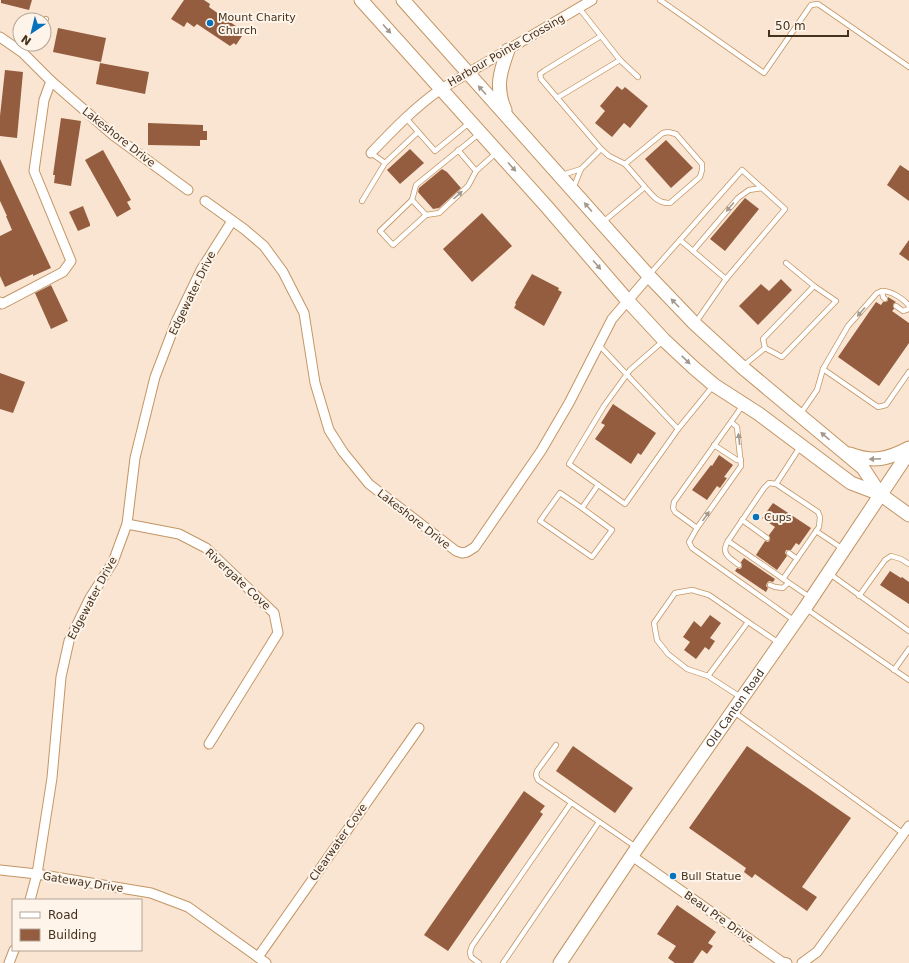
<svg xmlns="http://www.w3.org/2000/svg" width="909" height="963" viewBox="0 0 909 963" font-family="'DejaVu Sans',sans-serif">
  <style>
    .building { fill: #945d3f }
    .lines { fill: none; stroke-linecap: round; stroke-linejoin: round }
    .service-casing { stroke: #c39564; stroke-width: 6 }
    .minor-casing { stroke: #c39564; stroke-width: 11 }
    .secondary-casing { stroke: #c39564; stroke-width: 15 }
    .service { stroke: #fff; stroke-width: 4.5 }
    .minor { stroke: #fff; stroke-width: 9 }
    .secondary { stroke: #fff; stroke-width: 13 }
    .oneway { fill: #a2988e }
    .poi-dot { fill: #0672bd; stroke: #fef4ea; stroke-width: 1.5 }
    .labels { text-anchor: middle; stroke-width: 4; stroke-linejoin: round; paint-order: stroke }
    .poi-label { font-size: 11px; fill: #45321e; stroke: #fef4ea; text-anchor: start }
    .street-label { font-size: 11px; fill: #45321e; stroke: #fef4ea }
  </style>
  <rect width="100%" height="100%" fill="#f9e5d1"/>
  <g class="building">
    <path d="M1,0H32L29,10L1,3Z"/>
    <path d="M184,0H204L210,4L209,7L240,29L238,31L242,36L236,45L234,43L230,46L197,24L194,27L187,22L184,27L171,19Z"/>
    <path d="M58,28L106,38L101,62L53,52Z"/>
    <path d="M100,63L149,72L145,94L96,84Z"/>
    <path d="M5,70L23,72L17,138L0,136V116Z"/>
    <path d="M617,86L622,90L625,87L648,106L630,128L624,123L612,137L595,123L605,111L600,106Z"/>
    <path d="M61,118L81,121L71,186L54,183L55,175H53Z"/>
    <path d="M148,123L203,125V131H207V140H200V146L148,145Z"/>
    <path d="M666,140L693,168L671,188L645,159Z"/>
    <path d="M410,149L424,163L400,184L387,170Z"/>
    <path d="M103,150L131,200L127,202L131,209L117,217L85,160Z"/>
    <path d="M0,159L51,268L33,276V274L5,287L0,276V236L12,230L6,216H7L0,201Z"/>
    <path d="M900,165L909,171V201L887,185Z"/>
    <path d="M442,169L447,172L461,188L439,208L433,209L418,192L419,188Z"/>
    <path d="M745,198L759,209L725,251L710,239Z"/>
    <path d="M83,206L90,224V226L78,231L69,212Z"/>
    <path d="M482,213L512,246L472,282L443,249Z"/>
    <path d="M909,240V261L899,254Z"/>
    <path d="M532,274L559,288L558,290L562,292L544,326L514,308L516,304L515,303Z"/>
    <path d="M781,279L792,290L758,325L739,306L761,284L769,291Z"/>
    <path d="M51,285L68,321L51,329L35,293Z"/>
    <path d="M888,297L896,302L893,304L894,309L892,311L909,323V343L879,386L838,357L876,302L881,305L883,302L888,301Z"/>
    <path d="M0,373L25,382L13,413L0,409Z"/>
    <path d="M613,404L656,433L641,455L638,453L631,464L595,439L605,425L601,423Z"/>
    <path d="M719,455L733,465L724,477L727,478L720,488L717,486L707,500L692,490L711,465L712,466Z"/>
    <path d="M773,503L811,528L799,545L796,543L791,550H786L785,553L787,556L777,570L756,555L765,541L768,542L770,540L769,535L775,527L762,518Z"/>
    <path d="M744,558L775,579L773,582L769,581L767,583L766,586L768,588L766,592L735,571L737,568L740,569L742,567L741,562Z"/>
    <path d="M890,571L901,578L902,577L909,582V604L880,585Z"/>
    <path d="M710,615L721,623L710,638L715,641L709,650L705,647L696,659L684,650L690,642L683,637L694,621L701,627Z"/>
    <path d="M573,746L633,788L615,813L556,771Z"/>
    <path d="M747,746L851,818L802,887L817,897L807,911L755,874L752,878L744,872L746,868L689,828Z"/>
    <path d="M524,791L545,806L540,812L543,814L448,951L424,935Z"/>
    <path d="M677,905L716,932L708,943L713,946L707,954L702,950L693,963H675L668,958L676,946L657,934Z"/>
  </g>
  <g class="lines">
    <defs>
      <g id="service">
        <path d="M660,0L764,73L811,5L818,4L909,67"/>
        <path d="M44,22L46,19"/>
        <path d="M23,53L29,44"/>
        <path d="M620,60L638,77"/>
        <path d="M557,98L620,60L601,36"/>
        <path d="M406,118L435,151L469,123"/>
        <path d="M480,133L416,185L412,200L380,231L393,245L426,215L439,213L468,186L476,171L496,153"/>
        <path d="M601,149L609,156L625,164"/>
        <path d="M458,150L476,171"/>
        <path d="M371,153L385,163"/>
        <path d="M562,175L581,169"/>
        <path d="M573,189L581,169L601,149L541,79L540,74L544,71L601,36L579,8"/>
        <path d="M412,200L426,215"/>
        <path d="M362,201L385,163L418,132"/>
        <path d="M603,222L645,187L625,164L663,133L668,132L676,134L702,164V170L700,177L670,203C658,204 652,195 645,187"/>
        <path d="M680,240L726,279"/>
        <path d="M693,251L738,198L749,190L762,188"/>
        <path d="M786,263L814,286"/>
        <path d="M649,275L742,170L785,209L726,279L696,322"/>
        <path d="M814,286L836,301L782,357L765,348L763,339Z"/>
        <path d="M882,291C891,291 903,298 909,306"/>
        <path d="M896,306L903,311L909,309"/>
        <path d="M663,341L630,370L604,406L569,464L625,504L678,429"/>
        <path d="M599,345L678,429L713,386"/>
        <path d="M743,366L765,348"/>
        <path d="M823,369L878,407L886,405L909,372"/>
        <path d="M801,413L817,390L823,369L848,326L877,293L882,291L883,297L885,299"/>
        <path d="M731,422L737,427L741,466L697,528L675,512L673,508L674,502L743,405"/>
        <path d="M714,445L737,460H741"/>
        <path d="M800,447L776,484L769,483L764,488L728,541L811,598"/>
        <path d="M776,484L818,512L820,517L819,527L783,579"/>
        <path d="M582,508L612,530L592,557L540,521L560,493L582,508L598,485"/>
        <path d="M742,520L767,538"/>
        <path d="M697,528L689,542L692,548L795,621"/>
        <path d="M816,531L843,549"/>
        <path d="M728,541C720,554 730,558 739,565"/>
        <path d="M789,553L797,559"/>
        <path d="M830,574L909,631"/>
        <path d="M770,585L775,587L783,588L788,583"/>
        <path d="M859,596L885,560L891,556L901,559L909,564"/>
        <path d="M805,608L909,680"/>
        <path d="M894,670L909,649"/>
        <path d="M708,676L687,669L668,654L657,640L654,623L675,593L692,590L709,595L748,622"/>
        <path d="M742,698L708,676L748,622L779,643"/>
        <path d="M734,712L904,834"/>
        <path d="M556,745L537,771L536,775L538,780L636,847"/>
        <path d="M479,963L471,957L470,952L472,946L571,803"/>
        <path d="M503,963L599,822"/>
      </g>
      <g id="minor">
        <path d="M0,37L23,53L51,81L113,135L188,190"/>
        <path d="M371,153C393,130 415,107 441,89L592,0"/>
        <path d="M205,201L244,229L264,246L283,272L304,313L315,383L329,430L343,452L369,484L456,551L462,553L467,552L475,547L541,451L569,403L612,319L649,276"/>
        <path d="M0,302L2,304L63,272L71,261L34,171L44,100L51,81"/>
        <path d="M127,524L179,534L206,548L274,613L278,633L209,744"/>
        <path d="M632,856L782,962L787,963"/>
        <path d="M0,870L37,874L151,893L188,907L266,963"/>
        <path d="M30,900L37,874L52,778L61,677L69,641L90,598L113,562L127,524L135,458L155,377L176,322L201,270L232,221"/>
        <path d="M258,957L419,728"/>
        <path d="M9,963L14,950"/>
        <path d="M802,963L817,952L909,826"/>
      </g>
      <g id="secondary">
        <path d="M361,0L547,207L627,300L664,340L694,368L714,385L759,414L851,483L880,494L909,515"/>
        <path d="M403,0L649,276L695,324L742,367L863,468L880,494"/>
        <path d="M505,110C495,88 500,72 508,50"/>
        <path d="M850,454C874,463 888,459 909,448"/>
        <path id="s1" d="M560,963L637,848L805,608L909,452"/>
      </g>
    </defs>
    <use href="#service" class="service-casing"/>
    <use href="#minor" class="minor-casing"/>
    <use href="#secondary" class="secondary-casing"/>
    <use href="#service" class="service"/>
    <use href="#minor" class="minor"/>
    <use href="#secondary" class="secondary"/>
  </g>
  <defs><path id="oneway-solid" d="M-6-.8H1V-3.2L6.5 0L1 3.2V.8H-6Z"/></defs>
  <g class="oneway">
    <use href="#oneway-solid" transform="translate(387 29) rotate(48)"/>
    <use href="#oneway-solid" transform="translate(482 90) rotate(-132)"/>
    <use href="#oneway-solid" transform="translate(512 167) rotate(48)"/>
    <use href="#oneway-solid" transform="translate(458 195) rotate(-42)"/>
    <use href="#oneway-solid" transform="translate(588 207) rotate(-131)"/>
    <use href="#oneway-solid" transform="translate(730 207) rotate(130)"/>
    <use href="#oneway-solid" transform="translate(597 265) rotate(49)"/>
    <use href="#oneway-solid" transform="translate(675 303) rotate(-134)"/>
    <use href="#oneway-solid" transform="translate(861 312) rotate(131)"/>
    <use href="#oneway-solid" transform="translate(686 360) rotate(44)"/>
    <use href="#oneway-solid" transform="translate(825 436) rotate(-139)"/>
    <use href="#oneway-solid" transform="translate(739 439) rotate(-96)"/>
    <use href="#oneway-solid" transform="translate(875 459) rotate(178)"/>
    <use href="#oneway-solid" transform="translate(706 516) rotate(-55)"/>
  </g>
  <g class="poi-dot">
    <circle cx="210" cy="23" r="4"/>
    <circle cx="756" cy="517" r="4"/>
    <circle cx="673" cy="876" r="4"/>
  </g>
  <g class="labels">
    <g class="poi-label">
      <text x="218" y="21">Mount Charity<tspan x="218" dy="13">Church</tspan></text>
      <text x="764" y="521">Cups</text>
      <text x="681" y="880">Bull Statue</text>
    </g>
    <g class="street-label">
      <text transform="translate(506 50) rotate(-30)" y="4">Harbour Pointe Crossing</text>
      <text transform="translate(119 137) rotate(38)" y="4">Lakeshore Drive</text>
      <text transform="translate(192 293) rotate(-64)" y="4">Edgewater Drive</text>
      <text transform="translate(414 519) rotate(38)" y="4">Lakeshore Drive</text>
      <text transform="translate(238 579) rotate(43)" y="4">Rivergate Cove</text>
      <text transform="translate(92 598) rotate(-62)" y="4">Edgewater Drive</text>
      <text dy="4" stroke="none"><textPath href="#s1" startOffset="309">Old Canton Road</textPath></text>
      <text transform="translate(338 842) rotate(-55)" y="4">Clearwater Cove</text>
      <text transform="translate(83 882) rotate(9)" y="4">Gateway Drive</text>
      <text transform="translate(719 917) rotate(35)" y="4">Beau Pre Drive</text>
    </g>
  </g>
  <rect x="12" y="899" width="130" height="52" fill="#fef4ea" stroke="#b4a698"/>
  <rect x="20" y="912" width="20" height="6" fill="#ffffff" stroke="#b4a698"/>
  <text x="48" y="919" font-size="12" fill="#45321e">Road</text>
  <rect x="20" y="929" width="20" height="12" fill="#945d3f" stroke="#b4a698"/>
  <text x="48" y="939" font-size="12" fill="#45321e">Building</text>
  <g transform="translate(32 32) rotate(215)"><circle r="19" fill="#fef4ea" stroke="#b4a698"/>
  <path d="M0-3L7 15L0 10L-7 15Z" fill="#0672bd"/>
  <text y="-6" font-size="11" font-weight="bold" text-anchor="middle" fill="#45321e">N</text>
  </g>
  <path d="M769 30v6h79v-6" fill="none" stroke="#45321e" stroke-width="2"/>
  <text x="775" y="30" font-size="12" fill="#45321e" stroke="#fef4ea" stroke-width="3" paint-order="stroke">50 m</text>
</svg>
